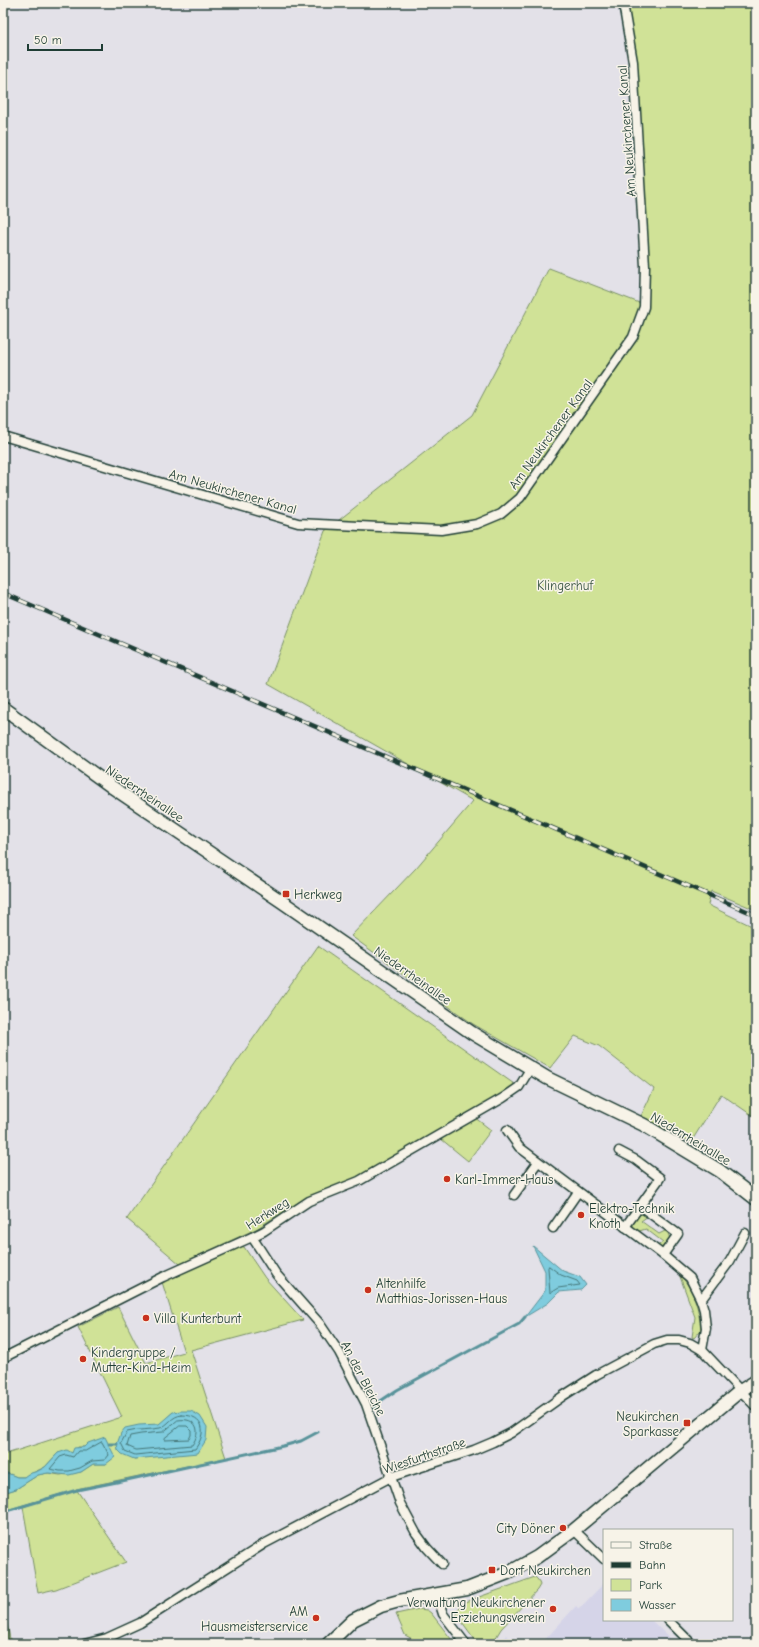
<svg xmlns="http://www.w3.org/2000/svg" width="759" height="1647" viewBox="0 0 759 1647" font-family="'Comic Neue',sans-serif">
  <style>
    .built { fill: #d5d4e8 }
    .green { fill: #d0e297; stroke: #789066; fill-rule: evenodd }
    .water { fill: #7fccde; stroke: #59939a }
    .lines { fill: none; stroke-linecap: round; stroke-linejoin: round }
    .shore { stroke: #457678; stroke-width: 1 }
    .stream { stroke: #59939a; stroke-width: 3 }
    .street-casing { stroke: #1f3d34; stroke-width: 11 }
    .secondary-casing { stroke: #1f3d34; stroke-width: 15 }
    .street { stroke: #f7f3e8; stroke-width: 8 }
    .secondary { stroke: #f7f3e8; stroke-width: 12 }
    .rail-casing { stroke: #1f3d34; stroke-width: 4.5 }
    .rail { stroke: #f7f3e8; stroke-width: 3; stroke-dasharray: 9; stroke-linecap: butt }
    .poi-dot { fill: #c8321e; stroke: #f7f3e8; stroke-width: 1.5 }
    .labels { text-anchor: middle; stroke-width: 3; stroke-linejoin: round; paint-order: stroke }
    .street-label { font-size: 13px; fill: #1f3d34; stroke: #f7f3e8 }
    .park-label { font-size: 13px; fill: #3a5643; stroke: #f7f3e8 }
    .poi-label { font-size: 13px; fill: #1f3d34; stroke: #f7f3e8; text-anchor: start }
  </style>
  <rect width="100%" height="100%" fill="#e3e1e8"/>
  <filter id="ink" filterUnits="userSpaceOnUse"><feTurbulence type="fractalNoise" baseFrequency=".025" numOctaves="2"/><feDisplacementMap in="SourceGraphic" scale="8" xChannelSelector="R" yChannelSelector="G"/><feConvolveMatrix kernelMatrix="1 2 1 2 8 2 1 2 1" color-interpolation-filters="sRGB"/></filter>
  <g filter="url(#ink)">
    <g class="built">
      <path d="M604,1583V1620H651L676,1644H541L576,1606L579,1609Z"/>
      <path d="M506,1635L516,1644H500Z"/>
    </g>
    <g class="green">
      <path d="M610,3H756V910L711,891L708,905L756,928V1118L721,1094L691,1142L641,1116L654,1089L599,1046L575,1036L550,1068L473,1024L351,936L416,868L473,801L268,684L325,531L472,415L549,268L642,304L648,268L630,16Z"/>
      <path d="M318,946L517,1086L357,1178L307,1197L256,1229L180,1264L127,1219Z"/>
      <path d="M474,1117L491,1130L468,1161L441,1139Z"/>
      <path d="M640,1214L648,1216L641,1221L659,1234L667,1230L670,1239L665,1247L660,1248L656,1247L663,1242L646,1229L636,1232C630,1225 633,1218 640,1214Z"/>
      <path d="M241,1246L244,1247L265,1278L303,1320L191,1350L226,1458L76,1489L126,1562L56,1589L38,1593L23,1507L61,1494L3,1511V1493L16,1489L38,1475L48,1473L60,1475L81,1472L93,1464H106L88,1443L84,1447H78L73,1453H58L45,1467L24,1477H17L7,1473L3,1477V1455L122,1417L78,1327L118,1307L146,1363L184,1352L162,1282ZM173,1412L156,1456L134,1459L160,1424Z"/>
      <path d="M679,1274C694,1289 699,1309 701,1330L694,1338L692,1337L695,1317Z"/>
      <path d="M535,1577L538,1580L540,1585L537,1590L501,1629L492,1644H478L457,1615L456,1611L465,1602Z"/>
      <path d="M3,1603L11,1644H3Z"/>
      <path d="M419,1609L427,1610L431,1613L455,1644H417L416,1641L405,1635L396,1614Z"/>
    </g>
    <g class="water">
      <path d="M533,1246L563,1271L580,1277L586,1285L581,1290L559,1292L548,1303L525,1317L545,1291V1271Z"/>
      <path d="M181,1411H191L200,1416L207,1427L206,1440L198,1453L134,1459L122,1454L118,1450L117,1444L121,1433L125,1428L139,1425L159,1424L173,1412Z"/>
      <path d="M105,1437L115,1457L106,1464H93L81,1472L69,1475L48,1473L38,1475L16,1489L3,1493V1477L7,1473L17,1477H24L28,1474L38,1471L45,1467L58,1453L67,1450L72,1453L74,1448L84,1447L88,1443Z"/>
    </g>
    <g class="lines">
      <g class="shore">
        <path d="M549,1266L561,1275L577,1281L580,1285L558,1288L550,1293L548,1268Z"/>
        <path d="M182,1415C205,1415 207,1433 195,1449L135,1455L125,1451L121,1443L127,1432C138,1429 150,1430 160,1428C169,1425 171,1416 182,1415Z"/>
        <path d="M178,1420C197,1417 202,1431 192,1445L136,1450L127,1446L130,1436L141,1434L163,1432Z"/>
        <path d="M180,1426H187L191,1430V1435L189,1439L165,1440V1438Z"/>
        <path d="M102,1442L109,1455L105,1460L92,1461L80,1468L69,1471H60L50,1469L60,1457L66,1455L73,1457L78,1451H85Z"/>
      </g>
      <g class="stream">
        <path d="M375,1408L379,1402L397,1390L519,1324L525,1317"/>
        <path d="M109,1444H117"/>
        <path d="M3,1512L77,1490L122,1481L283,1446L301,1441L318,1432"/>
      </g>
      <defs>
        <g id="street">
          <path d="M3,436L298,523L441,530L477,524L501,514L520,498L633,337L644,307L645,266L633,62L623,3"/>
          <path d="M507,1130L519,1147L663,1255L690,1278L701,1300L704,1310L706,1328L702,1350"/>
          <path d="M619,1151L636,1160L660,1178L625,1227"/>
          <path d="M514,1195L538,1162"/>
          <path d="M640,1206L678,1234L663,1255"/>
          <path d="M553,1228L578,1192"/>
          <path d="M252,1237L276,1274L320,1324L339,1352L366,1404L400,1503L416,1533L427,1548L442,1564"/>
          <path d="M701,1300L730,1261L745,1233"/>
          <path d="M3,1358L163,1277L252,1237L264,1231L309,1201L359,1181L503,1098L519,1087L530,1069"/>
          <path d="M574,1530L604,1559"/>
          <path d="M437,1595L443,1614L466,1644"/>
          <path d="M668,1620L692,1644"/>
          <path d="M84,1644L107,1638L140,1623L264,1544L391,1477L474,1450L493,1442L511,1433L563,1396L596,1375L654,1344L667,1340H679L690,1343L702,1350L756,1407"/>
        </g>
        <g id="secondary">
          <path d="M3,708L112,787L281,901L472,1033L547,1078L644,1125L720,1171L756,1199"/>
          <path d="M328,1644L353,1620L381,1606L399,1601L467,1589L508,1573L537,1557L574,1530L740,1391L756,1381"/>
        </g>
      </defs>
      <use href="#street" class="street-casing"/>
      <use href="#secondary" class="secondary-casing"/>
      <use href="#street" class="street"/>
      <use href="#secondary" class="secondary"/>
      <defs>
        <path id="rail" d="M3,593L756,915"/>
      </defs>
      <use href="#rail" class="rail-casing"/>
      <use href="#rail" class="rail"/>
    </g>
  </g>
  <g class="poi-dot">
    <rect x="282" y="890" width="8" height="8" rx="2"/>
    <circle cx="447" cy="1179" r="4"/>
    <circle cx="581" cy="1215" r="4"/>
    <circle cx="368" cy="1290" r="4"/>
    <circle cx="146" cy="1318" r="4"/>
    <circle cx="83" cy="1359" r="4"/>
    <rect x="683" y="1419" width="8" height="8" rx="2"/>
    <circle cx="563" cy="1528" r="4"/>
    <rect x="488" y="1566" width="8" height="8" rx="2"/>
    <circle cx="553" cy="1609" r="4"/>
    <circle cx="316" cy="1618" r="4"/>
  </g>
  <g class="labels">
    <g class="street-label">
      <text transform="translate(626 131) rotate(-94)" y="5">Am Neukirchener Kanal</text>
      <text transform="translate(550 434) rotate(-54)" y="5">Am Neukirchener Kanal</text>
      <text transform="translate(233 491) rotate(16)" y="5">Am Neukirchener Kanal</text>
      <text transform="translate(145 793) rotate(34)" y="5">Niederrheinallee</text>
      <text transform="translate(413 975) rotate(35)" y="5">Niederrheinallee</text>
      <text transform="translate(691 1138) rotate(31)" y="5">Niederrheinallee</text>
      <text transform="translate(267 1213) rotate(-32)" y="5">Herkweg</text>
      <text transform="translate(364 1378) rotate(63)" y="5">An der Bleiche</text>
      <text transform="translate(424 1455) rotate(-19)" y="5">Wiesfurthstraße</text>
    </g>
    <g class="park-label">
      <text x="565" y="590">Klingerhuf</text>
    </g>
    <g class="poi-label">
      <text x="294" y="899">Herkweg</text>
      <text x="455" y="1184">Karl-Immer-Haus</text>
      <text x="589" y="1213">Elektro-Technik<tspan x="589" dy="15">Knoth</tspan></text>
      <text x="376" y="1288">Altenhilfe<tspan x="376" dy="15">Matthias-Jorissen-Haus</tspan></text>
      <text x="154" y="1323">Villa Kunterbunt</text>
      <text x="91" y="1357">Kindergruppe /<tspan x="91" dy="15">Mutter-Kind-Heim</tspan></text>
      <text x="679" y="1421" text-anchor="end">Neukirchen<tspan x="679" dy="15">Sparkasse</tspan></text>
      <text x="555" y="1533" text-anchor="end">City Döner</text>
      <text x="500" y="1575">Dorf Neukirchen</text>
      <text x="545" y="1607" text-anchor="end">Verwaltung Neukirchener<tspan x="545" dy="15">Erziehungsverein</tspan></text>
      <text x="308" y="1616" text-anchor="end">AM<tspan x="308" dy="15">Hausmeisterservice</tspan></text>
    </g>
  </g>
  <rect width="759" height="1647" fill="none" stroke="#f7f3e8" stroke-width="16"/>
  <rect x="8" y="8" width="743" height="1631" fill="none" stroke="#1f3d34" stroke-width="1.5" filter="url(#ink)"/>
  <rect x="603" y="1529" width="130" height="92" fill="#f7f3e8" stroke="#a1aaa0"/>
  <rect x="611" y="1542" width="20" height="6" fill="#f7f3e8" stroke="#a1aaa0"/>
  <text x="639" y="1549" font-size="12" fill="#1f3d34">Straße</text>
  <rect x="611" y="1562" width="20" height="6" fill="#1f3d34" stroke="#a1aaa0"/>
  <text x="639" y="1569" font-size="12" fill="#1f3d34">Bahn</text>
  <rect x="611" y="1579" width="20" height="12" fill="#d0e297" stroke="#a1aaa0"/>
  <text x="639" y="1589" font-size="12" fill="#1f3d34">Park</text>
  <rect x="611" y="1599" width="20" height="12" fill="#7fccde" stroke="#a1aaa0"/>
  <text x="639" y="1609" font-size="12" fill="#1f3d34">Wasser</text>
  <path d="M28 44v6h74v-6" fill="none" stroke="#1f3d34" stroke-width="2"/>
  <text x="34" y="44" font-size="12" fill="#1f3d34" stroke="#f7f3e8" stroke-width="3" paint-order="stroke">50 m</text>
</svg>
